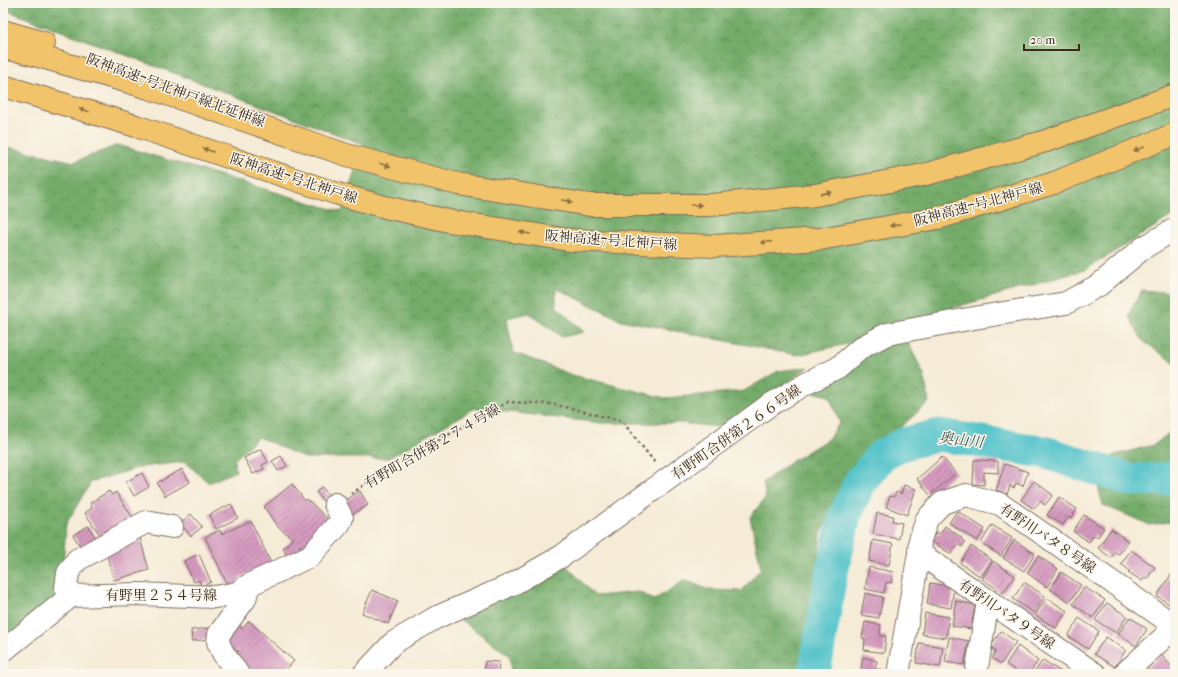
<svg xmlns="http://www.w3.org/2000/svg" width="1178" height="677" viewBox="0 0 1178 677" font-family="'IM FELL French Canon','Noto Serif JP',serif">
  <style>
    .forest { fill: url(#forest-crowns); stroke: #586b44 }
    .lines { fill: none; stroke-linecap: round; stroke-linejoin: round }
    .river { stroke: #56c4cb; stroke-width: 33 }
    .building { fill: url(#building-hatch) }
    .minor-casing { stroke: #7c6e5e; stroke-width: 24 }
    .motorway-casing { stroke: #7c6e5e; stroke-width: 24 }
    .path { stroke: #7c6e5e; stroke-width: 2.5; stroke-dasharray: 3 3; stroke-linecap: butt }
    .minor { stroke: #fff; stroke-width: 22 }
    .motorway { stroke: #f1c36a; stroke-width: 22 }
    .oneway { fill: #8d6f40 }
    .labels { text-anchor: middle; stroke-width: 3; stroke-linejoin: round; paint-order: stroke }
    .street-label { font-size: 14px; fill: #3b2a1e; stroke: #fbf7ec }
    .water-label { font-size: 15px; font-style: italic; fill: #435852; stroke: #fbf7ec }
  </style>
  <defs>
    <pattern id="forest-crowns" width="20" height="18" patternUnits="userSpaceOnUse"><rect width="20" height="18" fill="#74ac6b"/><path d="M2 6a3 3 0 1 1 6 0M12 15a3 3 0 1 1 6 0" fill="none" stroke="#608c57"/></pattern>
    <pattern id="building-hatch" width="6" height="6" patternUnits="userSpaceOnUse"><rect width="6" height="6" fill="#d59abf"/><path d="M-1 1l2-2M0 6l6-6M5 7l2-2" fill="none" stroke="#ae7e9b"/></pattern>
  </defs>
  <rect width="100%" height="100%" fill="#fbf7ec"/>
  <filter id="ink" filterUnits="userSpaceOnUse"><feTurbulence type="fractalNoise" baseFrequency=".025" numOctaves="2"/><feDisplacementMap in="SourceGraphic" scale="8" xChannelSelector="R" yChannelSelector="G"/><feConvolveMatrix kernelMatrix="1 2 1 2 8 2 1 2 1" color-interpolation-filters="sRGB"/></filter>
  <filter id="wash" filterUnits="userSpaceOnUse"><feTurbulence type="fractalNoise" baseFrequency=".012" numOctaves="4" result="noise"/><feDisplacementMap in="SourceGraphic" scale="16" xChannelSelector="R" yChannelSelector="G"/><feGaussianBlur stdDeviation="0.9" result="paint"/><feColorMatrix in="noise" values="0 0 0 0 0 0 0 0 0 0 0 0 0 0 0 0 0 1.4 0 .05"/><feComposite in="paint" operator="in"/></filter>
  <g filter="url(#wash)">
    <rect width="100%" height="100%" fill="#f5ebd6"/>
    <g class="forest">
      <path d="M3,3H1175V214L1085,270L918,318L852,343L797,355L621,320L556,288V306L584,332L562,337L529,313L507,318L513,352L572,375L665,398L744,391L778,371L808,367L729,428L679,423H601L475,408L389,458H305L258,437L234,460L236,471L209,483L185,462L141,467L91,482L66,524L61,597L3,643V146L74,162L118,145L342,212L363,144L3,9Z"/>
      <path d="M1142,290L1175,293V363L1143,341L1128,315Z"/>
      <path d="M904,334L924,375L929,402L895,432L850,479L821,533L807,674H511L510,656L457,617L566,565L595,596L639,592L654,600L685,580L709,590L742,591L761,568L750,517L766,497L763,482L792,461L827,440L840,423L829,396L811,392L842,371Z"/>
      <path d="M1175,428V521L1150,525L1103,505L1095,476L1114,455L1154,445Z"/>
    </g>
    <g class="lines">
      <path class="river" d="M814,674L830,580L845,515L860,482L881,456L903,444L939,435L1044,452L1130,480L1168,479L1175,476"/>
    </g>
    <g id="blocks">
      <g class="building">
        <path d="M261,449L268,462L262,465L264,469L253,474L244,458Z"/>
        <path d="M281,456L287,466L278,471L272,461Z"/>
        <path d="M942,457L956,473L930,495L917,479Z"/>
        <path d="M974,460L998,461V473L984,472V485L973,484Z"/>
        <path d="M1005,464L1028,472L1023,486L1016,483L1014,488L1010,486L1007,494L996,490Z"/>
        <path d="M182,469L190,482L165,496L157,483Z"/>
        <path d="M142,473L149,487L134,496L126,482Z"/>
        <path d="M1034,481L1053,495L1045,505L1040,501L1034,509L1021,500Z"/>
        <path d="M292,484L305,501L307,499L333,524L306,552L299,545L298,546L303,556L290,563L283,548L293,539L278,527L264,507Z"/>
        <path d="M904,485L916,489L907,515L886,507L890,496L894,497L896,492L901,494Z"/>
        <path d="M322,487L329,496L323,501L316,492Z"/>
        <path d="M109,491L112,495L116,492L135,521L104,541L85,513L92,508L90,503Z"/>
        <path d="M360,491L368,505L351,515L343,501Z"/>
        <path d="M1059,497L1077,509L1071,518L1068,517L1063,525L1047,515Z"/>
        <path d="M231,504L238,518L216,529L209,515Z"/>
        <path d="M957,511L985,529L977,541L949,523Z"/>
        <path d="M877,513L893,516L892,521L902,523L899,539L873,534Z"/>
        <path d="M191,514L202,527L191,536L180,523Z"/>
        <path d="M1084,515L1104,528L1098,537L1094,535L1089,542L1073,531Z"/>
        <path d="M251,521L271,563L239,578L241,582L229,588L205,537L220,530L221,534Z"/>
        <path d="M992,525L1012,538L1001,556L981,543Z"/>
        <path d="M88,526L99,542L84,552L73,535Z"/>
        <path d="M945,526L962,538L961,539L965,542L962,547L958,544L951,554L931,541L936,532L940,534Z"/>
        <path d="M1111,529L1128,541L1119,554L1115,552L1111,558L1098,548Z"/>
        <path d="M140,538L149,570L114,580L105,549Z"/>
        <path d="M873,540L893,544L889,565L869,561Z"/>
        <path d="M1014,540L1035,554L1024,571L1003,558Z"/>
        <path d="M971,546L992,560L981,577L960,563Z"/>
        <path d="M1131,550L1155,567L1147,579L1145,577L1142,581L1128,572L1130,571L1121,564Z"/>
        <path d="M199,554L211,582L201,586L199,580L194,582L184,561Z"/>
        <path d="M1038,556L1058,569L1047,587L1027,573Z"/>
        <path d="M993,561L1015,576L1003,593L982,579Z"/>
        <path d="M869,567L893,572L891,583L886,582L884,593L865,589Z"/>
        <path d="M1061,572L1081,585L1070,602L1050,589Z"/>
        <path d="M1171,575L1175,578V602L1172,606L1157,596Z"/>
        <path d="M1024,582L1045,596L1034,613L1013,599Z"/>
        <path d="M930,583L954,587L951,608L927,604Z"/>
        <path d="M1084,587L1105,600L1093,618L1073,604Z"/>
        <path d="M372,590L398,601L388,624L362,613Z"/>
        <path d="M865,593L883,597L879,618L861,615Z"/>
        <path d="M1047,598L1067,611L1056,628L1035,615Z"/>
        <path d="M956,601L975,605L971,629L952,626Z"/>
        <path d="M1107,603L1127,616L1116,633L1095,620Z"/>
        <path d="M925,613L949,617L946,638L922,634Z"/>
        <path d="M1130,617L1147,629L1136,646L1118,634Z"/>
        <path d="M1079,618L1099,631L1088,649L1068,636Z"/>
        <path d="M249,621L294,661L284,672L286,674H252L233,657L239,651L238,650L232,656L223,643L238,624L242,629Z"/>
        <path d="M865,622L881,625L880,636H886L884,653L864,650L865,639L862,638Z"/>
        <path d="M211,628L212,639L192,641L191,630Z"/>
        <path d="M1001,631L1016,642L1001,664L992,658L996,651L990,647Z"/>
        <path d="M949,637L969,641L964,665L945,662Z"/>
        <path d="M1106,637L1126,650L1115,667L1094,654Z"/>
        <path d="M919,643L943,647L940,667L916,663Z"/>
        <path d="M1018,646L1038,661L1029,674H1020L1006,664Z"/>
        <path d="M1161,655L1175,670V674H1153L1147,668Z"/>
        <path d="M863,657L877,661L875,669L883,670L882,674H860Z"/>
        <path d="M1043,660L1063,673L1062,674H1033Z"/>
        <path d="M485,661L499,662L498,674H484Z"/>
        <path d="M915,671L930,673V674H914Z"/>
      </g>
    </g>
  </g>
  <g filter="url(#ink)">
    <use href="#blocks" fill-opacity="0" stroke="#7c6e5e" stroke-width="1"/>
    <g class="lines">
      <defs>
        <g id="minor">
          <path d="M919,553L1095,674"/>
          <path d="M71,596L137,594L215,597L237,593L249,585"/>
          <path d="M3,651L71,596L66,588L68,573L77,560L146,522L172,527"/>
          <path d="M238,674L223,653L218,642L219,634L245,599L249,585L310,556L339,524L342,518L335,504"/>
          <path d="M364,674L393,643L435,618L513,584L562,556L768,406L807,383L838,368L862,347L887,334L974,318L1066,303L1099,285L1143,248L1175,229"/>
          <path d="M898,674L919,553L920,540L927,519L942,503L966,495L1000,504L1175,626"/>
          <path d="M976,674L988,601"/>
          <path d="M1124,674L1175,627"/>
        </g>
        <g id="motorway">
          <path d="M3,31L44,43"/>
          <path d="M3,48L24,52L149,88L347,155L396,168L458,184L590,205H711L815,195L923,175L1046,141L1175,95"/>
          <path d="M3,86L136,126L338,194L385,207L449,221L569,240L714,246L820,239L938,218L1054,183L1175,134"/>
        </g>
      </defs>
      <use href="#minor" class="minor-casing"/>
      <use href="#motorway" class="motorway-casing"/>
      <path class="path" d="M351,494L395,464L508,402L553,404L622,421L656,464"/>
      <use href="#minor" class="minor"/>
      <use href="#motorway" class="motorway"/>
    </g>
    <defs><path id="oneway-solid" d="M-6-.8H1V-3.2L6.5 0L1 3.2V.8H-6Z"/></defs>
    <g class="oneway">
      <use href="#oneway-solid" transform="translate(84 110) rotate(-163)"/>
      <use href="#oneway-solid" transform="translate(1139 149) rotate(158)"/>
      <use href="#oneway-solid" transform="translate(208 150) rotate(-161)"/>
      <use href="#oneway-solid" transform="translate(385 165) rotate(16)"/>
      <use href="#oneway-solid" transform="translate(826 193) rotate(-11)"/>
      <use href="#oneway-solid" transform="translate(567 201) rotate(9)"/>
      <use href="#oneway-solid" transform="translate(696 205)"/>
      <use href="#oneway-solid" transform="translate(895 225) rotate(170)"/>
      <use href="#oneway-solid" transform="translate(525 233) rotate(-171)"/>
      <use href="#oneway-solid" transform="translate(766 242) rotate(176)"/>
    </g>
  </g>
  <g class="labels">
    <g class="street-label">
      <text transform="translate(176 90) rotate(20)" y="5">阪神高速7号北神戸線北延伸線</text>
      <text transform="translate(294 178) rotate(18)" y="5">阪神高速7号北神戸線</text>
      <text transform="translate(978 204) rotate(-15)" y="5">阪神高速7号北神戸線</text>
      <text transform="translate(611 240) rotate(4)" y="5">阪神高速7号北神戸線</text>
      <text transform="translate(736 432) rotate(-35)" y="5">有野町合併第２６６号線</text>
      <text transform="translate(432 446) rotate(-30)" y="5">有野町合併第２７４号線</text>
      <text transform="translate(1048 538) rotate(34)" y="5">有野川バタ８号線</text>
      <text x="161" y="600">有野里２５４号線</text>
      <text transform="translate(1007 614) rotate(34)" y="5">有野川バタ９号線</text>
    </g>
    <g class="water-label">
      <text transform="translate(961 440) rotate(6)" y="5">奥山川</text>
    </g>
  </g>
  <rect width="1178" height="677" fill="none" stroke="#fbf7ec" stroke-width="16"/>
  <path d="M1024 44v6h55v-6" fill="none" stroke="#3b2a1e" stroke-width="2"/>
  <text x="1030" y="44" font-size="12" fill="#3b2a1e" stroke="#fbf7ec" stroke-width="3" paint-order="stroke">20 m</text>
</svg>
